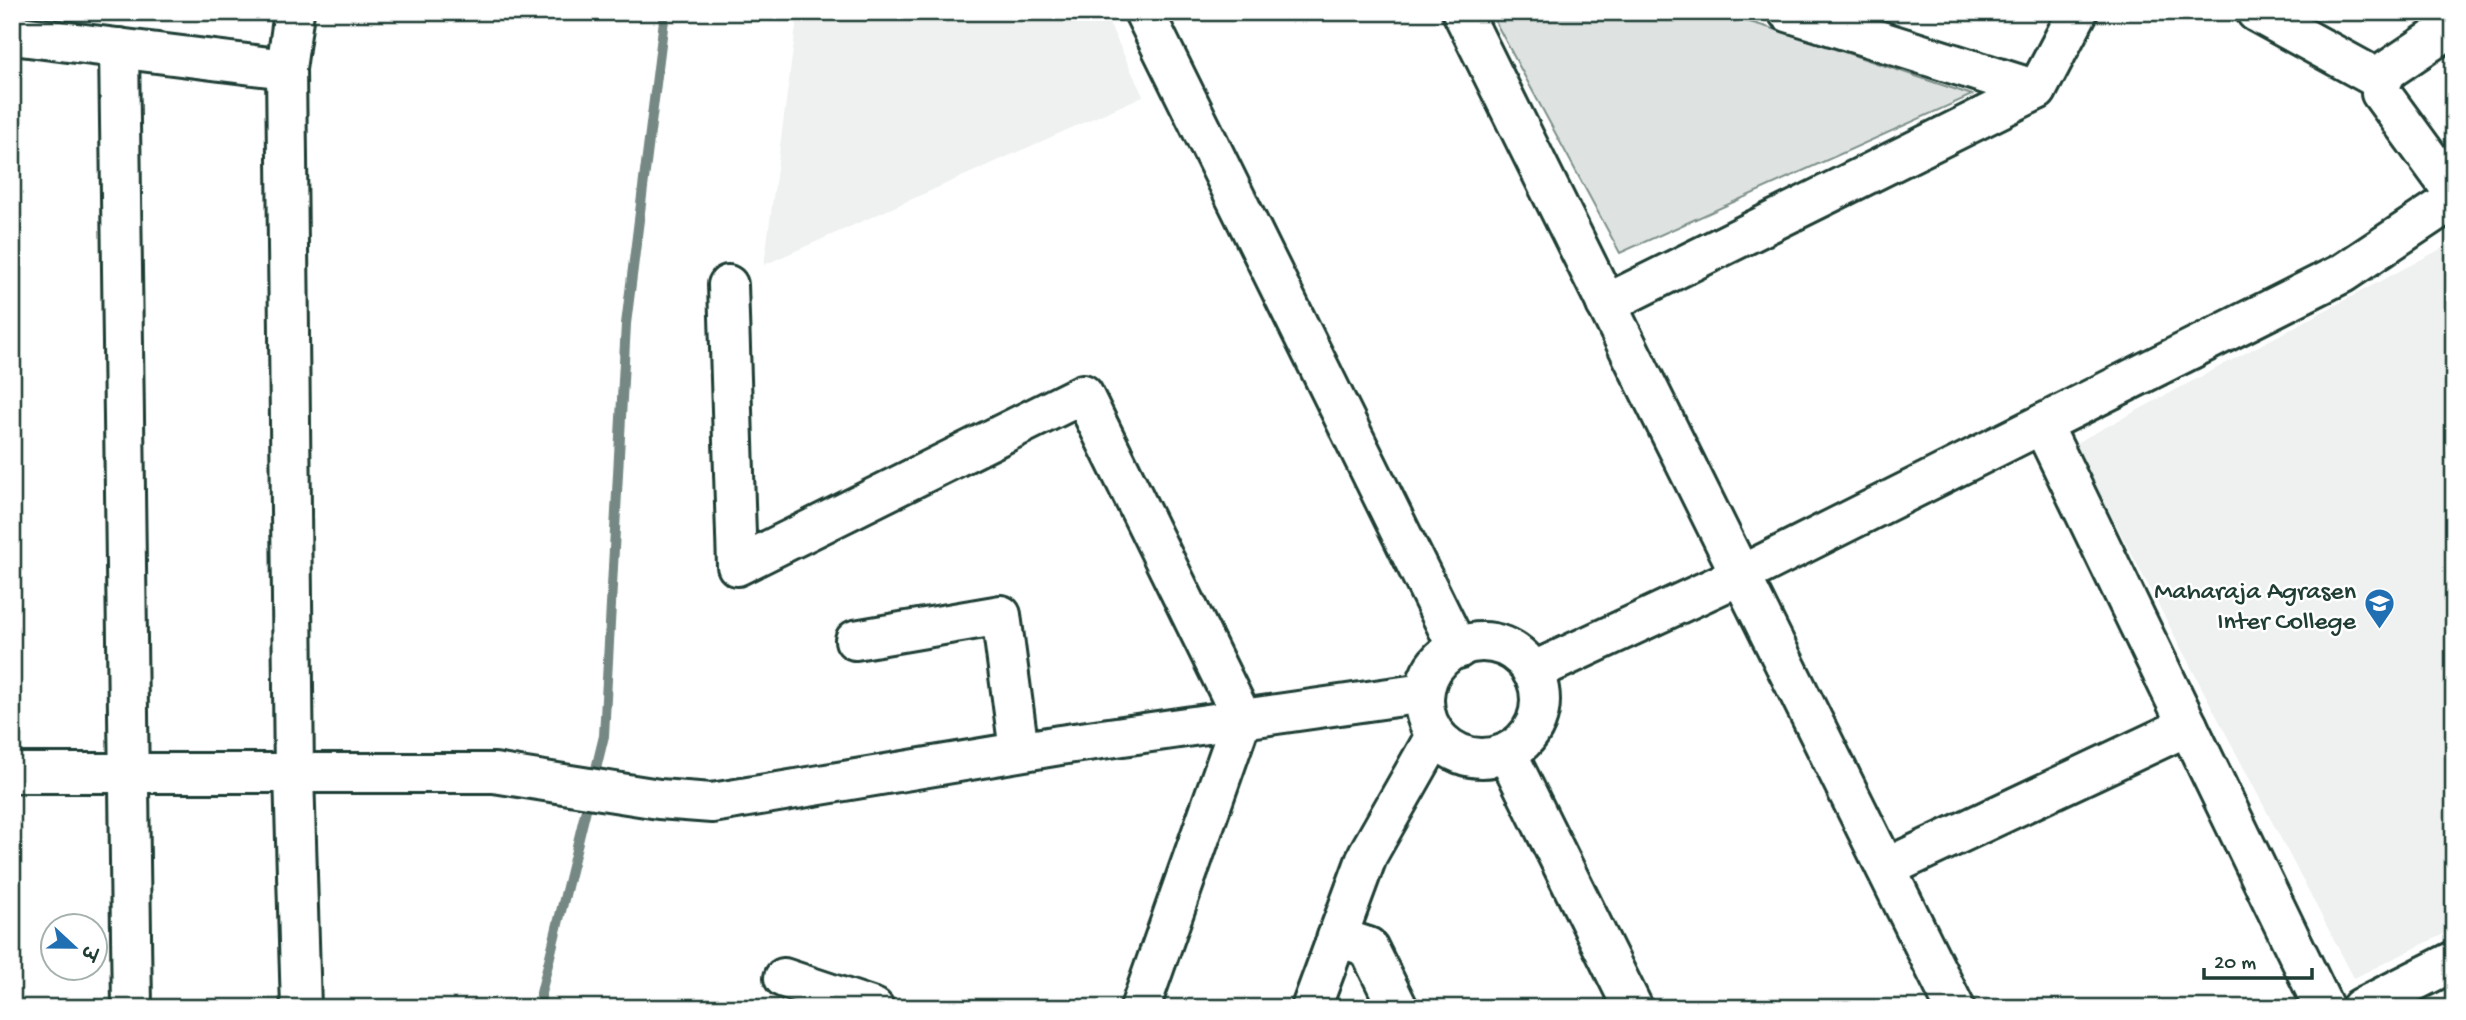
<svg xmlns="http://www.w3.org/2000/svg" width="2466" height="1020" viewBox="0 0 2466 1020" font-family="'Gochi Hand','Playpen Sans Deva',sans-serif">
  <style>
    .built { fill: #eef1f0 }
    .park { fill: #dee3e2; stroke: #7e908b; stroke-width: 2 }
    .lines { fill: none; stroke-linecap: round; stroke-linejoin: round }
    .stream { stroke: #758883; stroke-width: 10 }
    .minor-casing { stroke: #1f3d34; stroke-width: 44 }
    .minor { stroke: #fff; stroke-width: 38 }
    .labels { text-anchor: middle; stroke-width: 5; stroke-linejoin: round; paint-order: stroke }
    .poi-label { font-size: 26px; fill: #1f3d34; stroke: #fff; text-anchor: end }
  </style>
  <rect width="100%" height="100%" fill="#fff"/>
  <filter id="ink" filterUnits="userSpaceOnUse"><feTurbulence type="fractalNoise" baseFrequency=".0143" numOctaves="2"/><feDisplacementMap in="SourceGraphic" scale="14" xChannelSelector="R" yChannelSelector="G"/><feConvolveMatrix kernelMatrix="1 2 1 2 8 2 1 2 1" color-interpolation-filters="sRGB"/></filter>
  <g filter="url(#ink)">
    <g class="built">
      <path d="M798,12H1104L1143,96L764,265Z"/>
      <path d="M2454,242V929L2354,978L2074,444Z"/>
    </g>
    <path class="park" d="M1490,12H1716L1787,33L1972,95L1620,253Z"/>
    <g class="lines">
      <path class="stream" d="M541,1008V993L604,736L626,324L665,12"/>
      <defs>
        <g id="minor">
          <path d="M294,12L286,69L294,774L301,1008"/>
          <path d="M1144,12L1458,649"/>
          <path d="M1462,12L1955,1008"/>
          <path d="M1788,12L2037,90"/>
          <path d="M2256,12L2382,81"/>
          <path d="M2454,29L2446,31L2388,70L2382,81L2381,93L2454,193"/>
          <path d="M12,35L286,69"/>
          <path d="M119,48L132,1008"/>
          <path d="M728,285L737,566L1083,394L1242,718L1140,1008"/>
          <path d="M1606,304L2037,90L2078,12"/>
          <path d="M2042,424L2324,1008"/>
          <path d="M855,640L1001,615L1019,751"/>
          <circle cx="1482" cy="700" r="58"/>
          <path d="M1532,672L1741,575L2343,273L2454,199"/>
          <path d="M1507,753L1633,1008"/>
          <path d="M12,773H494L659,799L712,803L1060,745L1424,693"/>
          <path d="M1886,868L2188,726"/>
          <path d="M1337,937L1368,947L1398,1008"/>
          <path d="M784,978L874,1008"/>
          <path d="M1311,1008L1368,854L1435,736"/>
          <path d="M2361,1008L2454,961"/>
        </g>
      </defs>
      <use href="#minor" class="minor-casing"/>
      <use href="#minor" class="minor"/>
    </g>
  </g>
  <defs>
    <symbol id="university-pin" viewBox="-11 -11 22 30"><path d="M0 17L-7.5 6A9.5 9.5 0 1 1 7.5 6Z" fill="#1f6fb2" stroke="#fff"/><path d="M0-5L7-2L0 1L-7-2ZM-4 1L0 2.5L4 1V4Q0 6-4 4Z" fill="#fff"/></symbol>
  </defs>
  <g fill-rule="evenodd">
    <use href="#university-pin" x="2362" y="586" width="35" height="47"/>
  </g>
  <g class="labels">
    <g class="poi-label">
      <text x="2356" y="598">Maharaja Agrasen<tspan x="2356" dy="30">Inter College</tspan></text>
    </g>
  </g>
  <rect width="2466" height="1020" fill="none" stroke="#fff" stroke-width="42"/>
  <rect x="21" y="21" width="2424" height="978" fill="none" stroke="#1f3d34" stroke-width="2.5" filter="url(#ink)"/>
  <g transform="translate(74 947) rotate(112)"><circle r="33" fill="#ffffff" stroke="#a5b1ae" stroke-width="2"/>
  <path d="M0-5L12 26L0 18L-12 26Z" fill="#1f6fb2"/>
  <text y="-10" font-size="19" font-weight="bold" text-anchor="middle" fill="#1f3d34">उ</text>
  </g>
  <path d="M2204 968v10h108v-10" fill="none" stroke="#1f3d34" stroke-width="3.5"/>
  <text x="2214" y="968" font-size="21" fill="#1f3d34" stroke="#ffffff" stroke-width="5" paint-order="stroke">20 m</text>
</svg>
